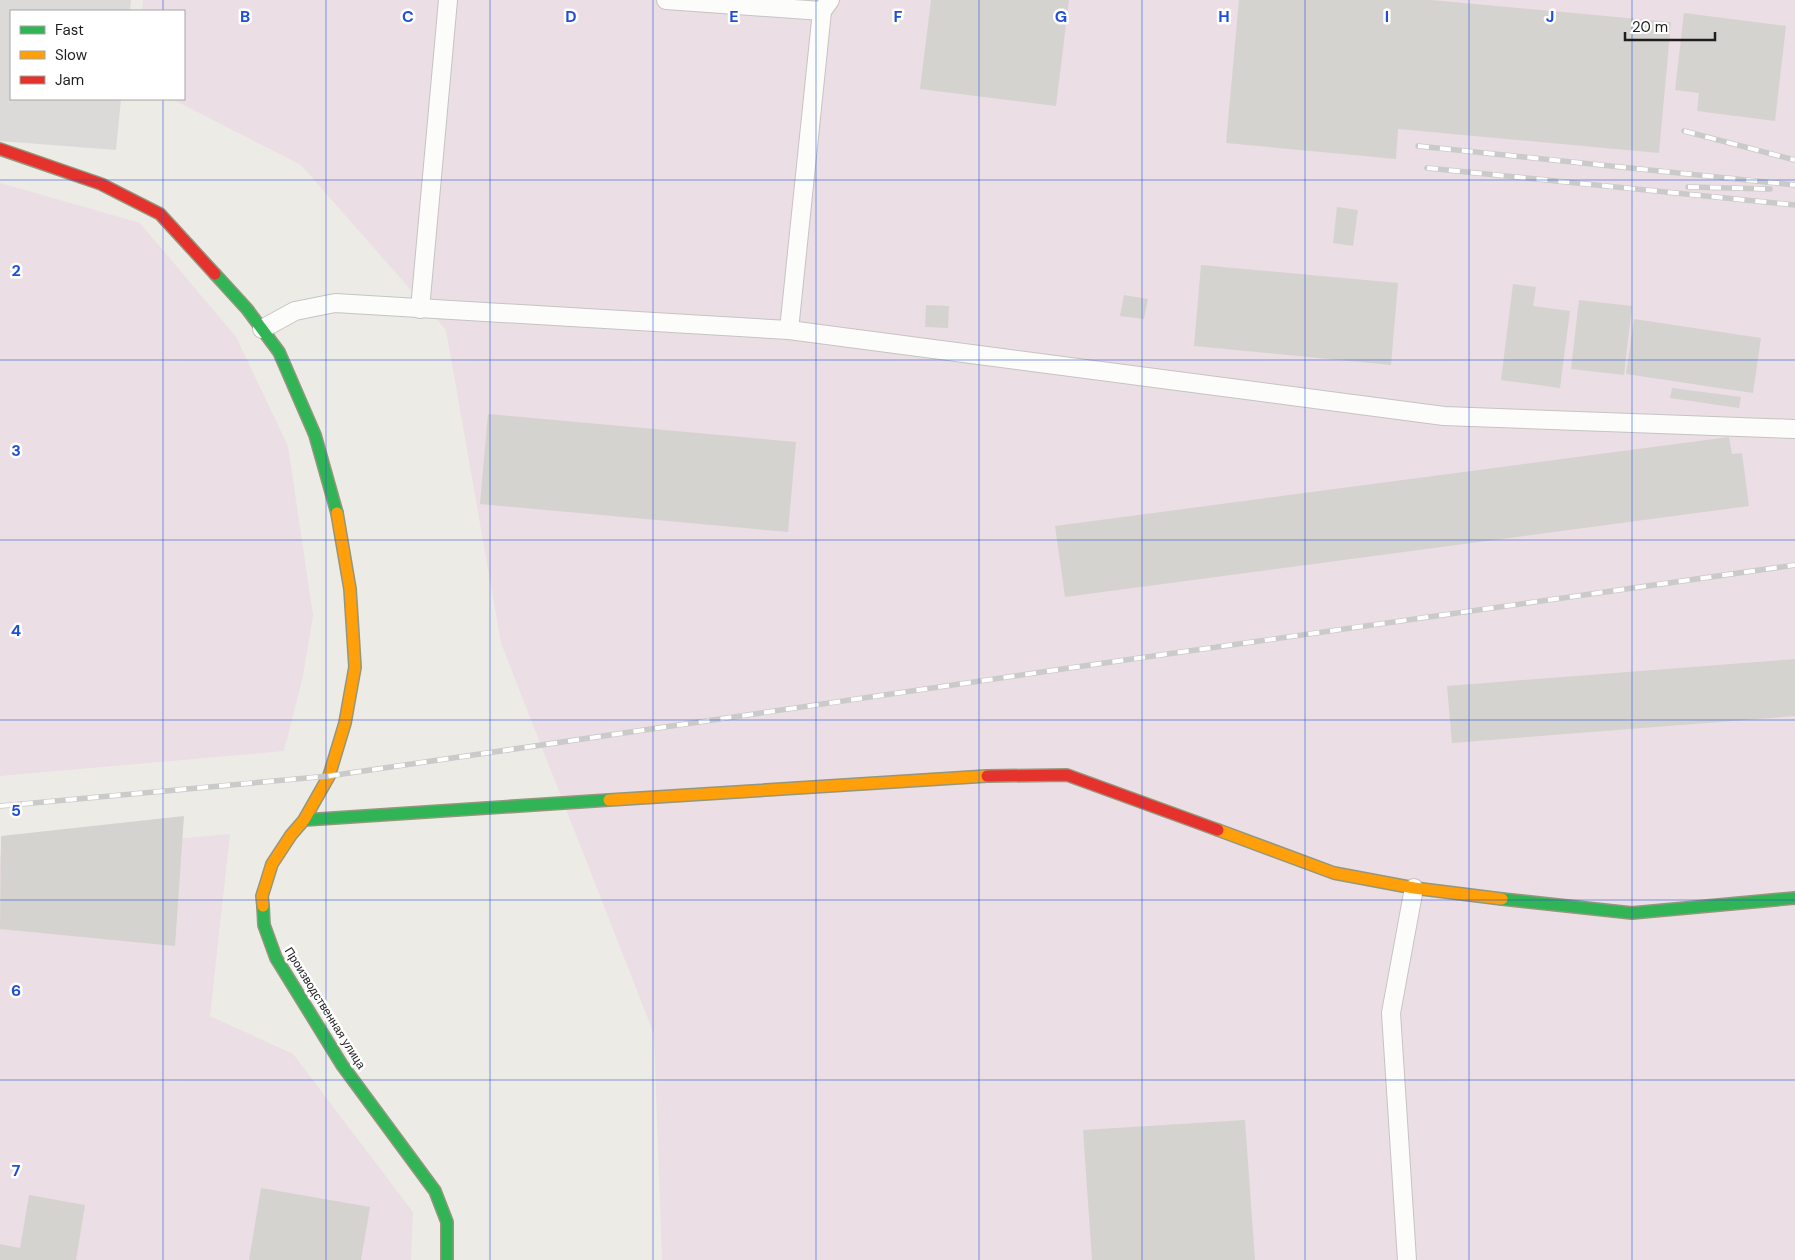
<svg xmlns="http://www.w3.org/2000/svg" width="1795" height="1260" viewBox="0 0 1795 1260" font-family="'DM Sans',sans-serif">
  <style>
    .residential { fill: #dcdad8 }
    .industrial { fill: #ebdee5 }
    .building { fill: #d5d3cf }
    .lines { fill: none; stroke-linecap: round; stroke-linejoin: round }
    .lane-casing { stroke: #c5c4c2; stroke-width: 20 }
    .fast-casing { stroke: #94977d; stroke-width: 14 }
    .slow-casing { stroke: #94977d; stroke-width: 14 }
    .jam-casing { stroke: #94977d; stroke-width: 14 }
    .lane { stroke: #fcfcfb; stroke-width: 18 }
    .fast { stroke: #30b455; stroke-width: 11 }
    .slow { stroke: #ff9f0a; stroke-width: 11 }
    .jam { stroke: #e5322d; stroke-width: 11 }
    .rail-casing { stroke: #cacac9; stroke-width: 5.5 }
    .rail { stroke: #fff; stroke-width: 4; stroke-dasharray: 11; stroke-linecap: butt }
    .grid { fill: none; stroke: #1d4ed8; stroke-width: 1; stroke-opacity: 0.55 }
    .labels { text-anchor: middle; stroke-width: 5; stroke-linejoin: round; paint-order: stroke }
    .street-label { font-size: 12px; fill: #1e1e1e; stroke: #fff }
    .grid-label { font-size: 16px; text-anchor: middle; font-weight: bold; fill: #1d4ed8; stroke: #fff; stroke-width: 5; stroke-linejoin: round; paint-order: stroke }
  </style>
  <rect width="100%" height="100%" fill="#edebe6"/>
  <path class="residential" d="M0,0H131L130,11H11V99H121L116,150L0,141Z"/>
  <g class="industrial">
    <path d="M143,0H1795V1260H662L654,1034L501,643L446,330L301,165L172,99H184V11H142Z"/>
    <path d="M0,183L140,223L236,337L288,446L313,615L303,676L284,751L0,776Z"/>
    <path d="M230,834L210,1016L293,1054L413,1212L411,1260H0V855Z"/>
  </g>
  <g class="building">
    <path d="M931,0H1069L1056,106L920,89Z"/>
    <path d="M1239,0H1431L1671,22L1659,153L1398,129L1396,159L1226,143Z"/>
    <path d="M1684,13L1786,26L1775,121L1697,111L1699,93L1675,90Z"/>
    <path d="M1337,207L1358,210L1353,246L1333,243Z"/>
    <path d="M1201,265L1398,283L1391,365L1194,346Z"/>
    <path d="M1513,284L1536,287L1533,306L1570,311L1560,388L1501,380Z"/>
    <path d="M1124,295L1148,299L1144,319L1120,316Z"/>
    <path d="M1579,300L1632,306L1624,375L1571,369Z"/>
    <path d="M926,305L949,306L948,328L925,327Z"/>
    <path d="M1634,319L1761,338L1753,393L1626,374Z"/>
    <path d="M1672,388L1741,397L1739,408L1670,398Z"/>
    <path d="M488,414L796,442L788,532L480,504Z"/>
    <path d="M1729,437L1732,454L1742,453L1749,506L1065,597L1055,526Z"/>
    <path d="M1795,659V716L1452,743L1447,686Z"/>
    <path d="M184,816L175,946L0,929L1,836Z"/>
    <path d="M1245,1120L1255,1260H1092L1083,1130Z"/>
    <path d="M261,1188L370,1207L361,1260H249Z"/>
    <path d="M29,1195L85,1205L76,1260H0V1244L20,1248Z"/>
  </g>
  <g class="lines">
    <defs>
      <g id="lane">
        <path d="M666,0L822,11"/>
        <path d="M420,309L448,0"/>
        <path d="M262,329L295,311L335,303L789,330L1444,416L1795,429"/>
        <path d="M789,330L822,11L830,0"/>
        <path d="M1407,1260L1391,1013L1414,888"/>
      </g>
      <g id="fast">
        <path d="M215,274L247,309L279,352L315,435L337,513"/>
        <path d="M304,820L609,800"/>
        <path d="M1502,899L1632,913L1795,898"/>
        <path d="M263,906L264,925L276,958L342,1065L435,1191L447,1222V1260"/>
      </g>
      <g id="slow">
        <path d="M609,800L987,776"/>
        <path d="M1218,830L1334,873L1414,888L1502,899"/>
        <path d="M263,906L262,896L272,864L291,835L304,820L329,776L345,723L355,667L350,589L337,513"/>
      </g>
      <g id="jam">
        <path d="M0,149L101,184L160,214L215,274"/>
        <path d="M987,776L1067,775L1218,830"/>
      </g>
    </defs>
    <use href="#lane" class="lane-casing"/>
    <use href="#fast" class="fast-casing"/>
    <use href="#slow" class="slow-casing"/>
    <use href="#jam" class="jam-casing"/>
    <use href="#lane" class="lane"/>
    <use href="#fast" class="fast"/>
    <use href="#slow" class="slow"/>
    <use href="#jam" class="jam"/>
    <defs>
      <g id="rail">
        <path d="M1684,131L1795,160"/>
        <path d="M1418,146L1795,185"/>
        <path d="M1427,168L1795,205"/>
        <path d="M1688,187L1770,189"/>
        <path d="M0,806L329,776L1090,665L1795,565"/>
      </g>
    </defs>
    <use href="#rail" class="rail-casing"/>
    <use href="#rail" class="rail"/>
  </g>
  <path class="grid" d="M163,0V11M326,0V1260M490,0V1260M653,0V1260M816,0V1260M979,0V1260M1142,0V1260M1305,0V1260M1469,0V1260M1632,0V1260M163,99V1260M0,180H1795M0,360H1795M0,540H1795M0,720H1795M0,900H1795M0,1080H1795"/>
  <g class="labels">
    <g class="street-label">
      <text transform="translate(325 1008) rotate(58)" y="4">Производственная улица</text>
    </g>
  </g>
  <g class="grid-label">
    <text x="245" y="22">B</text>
    <text x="408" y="22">C</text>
    <text x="571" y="22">D</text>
    <text x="734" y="22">E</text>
    <text x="898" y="22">F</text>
    <text x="1061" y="22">G</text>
    <text x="1224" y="22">H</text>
    <text x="1387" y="22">I</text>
    <text x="1550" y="22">J</text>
    <text x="16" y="276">2</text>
    <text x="16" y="456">3</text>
    <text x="16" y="636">4</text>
    <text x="16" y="816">5</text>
    <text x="16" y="996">6</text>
    <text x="16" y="1176">7</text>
  </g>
  <rect x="10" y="10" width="175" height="90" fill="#ffffff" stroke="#a5a5a5"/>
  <rect x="20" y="26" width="25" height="8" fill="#30b455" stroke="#a5a5a5"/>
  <text x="55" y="35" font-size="15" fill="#1e1e1e">Fast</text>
  <rect x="20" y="51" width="25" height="8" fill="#ff9f0a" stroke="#a5a5a5"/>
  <text x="55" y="60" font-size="15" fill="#1e1e1e">Slow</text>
  <rect x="20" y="76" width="25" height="8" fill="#e5322d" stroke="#a5a5a5"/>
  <text x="55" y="85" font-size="15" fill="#1e1e1e">Jam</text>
  <path d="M1625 32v8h90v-8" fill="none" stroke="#1e1e1e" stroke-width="2.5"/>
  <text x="1632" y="32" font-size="15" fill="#1e1e1e" stroke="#ffffff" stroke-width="4" paint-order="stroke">20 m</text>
</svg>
